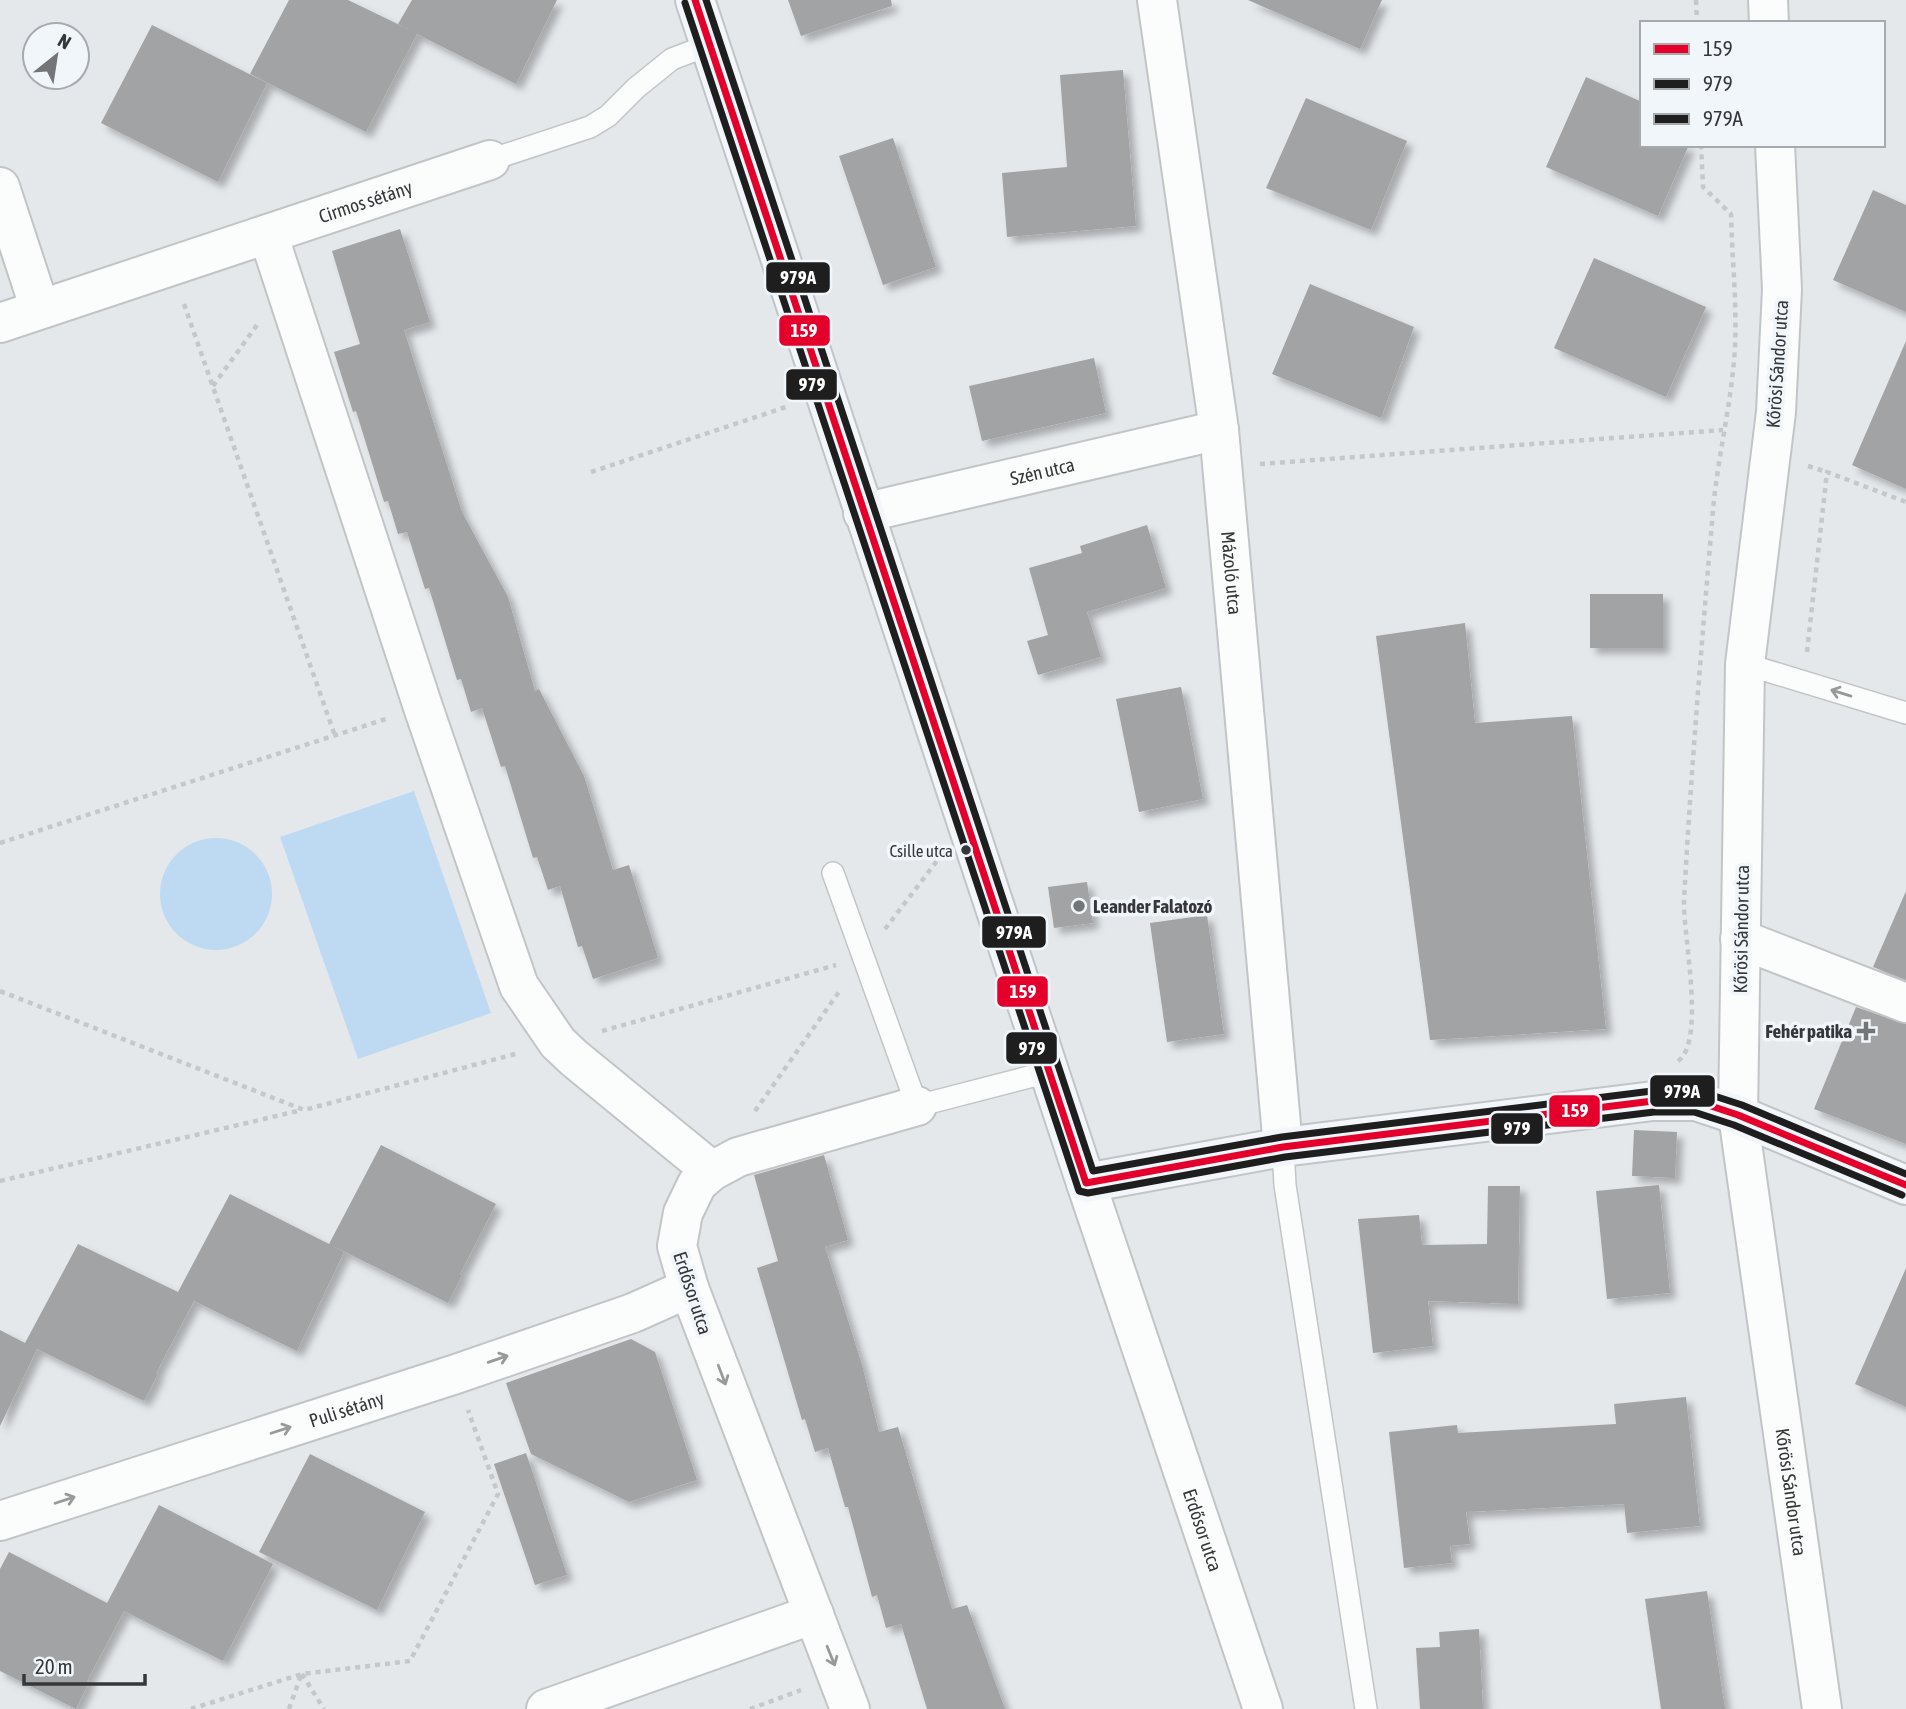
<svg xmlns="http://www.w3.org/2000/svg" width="1906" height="1709" viewBox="0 0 1906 1709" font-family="'Asap Condensed',sans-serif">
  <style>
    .green { fill: #bedaf3 }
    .building { fill: #a1a3a5; filter: url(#shadow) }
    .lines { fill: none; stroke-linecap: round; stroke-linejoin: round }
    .lane-casing { stroke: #c2c5c7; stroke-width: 24 }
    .street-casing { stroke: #c2c5c7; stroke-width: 42 }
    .secondary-casing { stroke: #c2c5c7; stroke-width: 42 }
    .path { stroke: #c5c7c8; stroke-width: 4.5; stroke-dasharray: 5 5; stroke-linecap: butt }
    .lane { stroke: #fbfcfc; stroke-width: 21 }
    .street { stroke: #fbfcfc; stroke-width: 38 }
    .secondary { stroke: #f4f6f9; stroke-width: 38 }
    .bus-1-casing { stroke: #f1f6fb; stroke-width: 12 }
    .bus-2-casing { stroke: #f1f6fb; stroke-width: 12 }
    .bus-3-casing { stroke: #f1f6fb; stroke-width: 12 }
    .bus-1 { stroke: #e4002b; stroke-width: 7 }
    .bus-2 { stroke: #1e1e1e; stroke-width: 7 }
    .bus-3 { stroke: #1e1e1e; stroke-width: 7 }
    .oneway { stroke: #989a9a }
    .bus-dot { fill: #353739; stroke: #f1f6fb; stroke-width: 2.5 }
    .poi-dot { fill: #737577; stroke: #f1f6fb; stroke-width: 2.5 }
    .labels { text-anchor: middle; stroke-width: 7; stroke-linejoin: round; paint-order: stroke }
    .bus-label { font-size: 17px; fill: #353739; stroke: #f1f6fb; text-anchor: end }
    .street-label { font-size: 19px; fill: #353739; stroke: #f1f6fb }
    .poi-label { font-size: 19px; font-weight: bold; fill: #353739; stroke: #f1f6fb; text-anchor: start }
    .line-badge { stroke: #f1f6fb; stroke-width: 2.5 }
    .badge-label { font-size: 19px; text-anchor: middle; font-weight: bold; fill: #fff }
  </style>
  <defs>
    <filter id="shadow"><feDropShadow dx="6" dy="6" stdDeviation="3.5" flood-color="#0004"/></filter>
  </defs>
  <rect width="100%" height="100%" fill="#e5e8eb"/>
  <g class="green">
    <path d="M414,791L491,1013L358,1059L280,837Z"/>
    <circle cx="216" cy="894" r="56"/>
  </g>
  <g class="building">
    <path d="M289,0H348L408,29L398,24L412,0H557L516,84L417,34L366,132L250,74Z"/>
    <path d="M788,0H891L892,6L801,36Z"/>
    <path d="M1248,0H1382L1360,49Z"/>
    <path d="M152,25L267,83L218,182L101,123Z"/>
    <path d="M1123,70L1136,226L1007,237L1002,173L1067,167L1060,75Z"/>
    <path d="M1586,77L1642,102V145H1689L1658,216L1546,167Z"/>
    <path d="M1306,98L1407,141L1371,230L1266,188Z"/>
    <path d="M893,138L936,267L883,285L839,156Z"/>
    <path d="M1873,190L1906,205V312L1833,280Z"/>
    <path d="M400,229L430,322L404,330L462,512L508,597L535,691L539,689L584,776L613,870L629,865L658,958L593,979L582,946L578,947L560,886L548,890L537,857L533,858L505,766L501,767L482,708L471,712L461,679L457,680L429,588L425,589L407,532L398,534L388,501L384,502L356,411L353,412L334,352L360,344L332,251Z"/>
    <path d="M1594,258L1706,307L1666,397L1554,348Z"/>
    <path d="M1310,284L1414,327L1381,418L1272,374Z"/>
    <path d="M1906,341V489L1852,465Z"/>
    <path d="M1094,358L1106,413L982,441L969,386Z"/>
    <path d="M1147,525L1166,588L1087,612L1101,657L1038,675L1027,641L1048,635L1029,568L1082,553L1080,546Z"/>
    <rect x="1590" y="594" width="73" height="54"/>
    <path d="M1465,623L1475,723L1572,716L1606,1029L1430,1040L1376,636Z"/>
    <path d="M1181,687L1203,799L1139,812L1116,699Z"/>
    <path d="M1087,882L1093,923L1054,928L1048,887Z"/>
    <path d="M1906,891V980L1873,967Z"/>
    <path d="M1207,915L1224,1034L1167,1042L1150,923Z"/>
    <path d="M1856,1007L1906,1024V1144L1814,1109Z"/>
    <path d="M1634,1130L1677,1132L1675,1178L1632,1176Z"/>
    <path d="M381,1145L496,1204L460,1274L462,1275L448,1303L331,1245L344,1252L297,1351L194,1301L156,1373L158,1374L144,1401L37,1349L0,1426V1330L25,1343L78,1244L178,1292L230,1194L329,1244Z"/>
    <path d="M824,1155L848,1240L825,1247L862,1365L879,1432L898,1427L952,1609L967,1605L1005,1709H927L901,1624L886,1628L877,1595L872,1597L848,1507H845L828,1448L815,1452L805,1419L802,1420L757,1268L778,1261L754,1175Z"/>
    <path d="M1659,1185L1670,1293L1607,1299L1596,1191Z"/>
    <path d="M1488,1186H1520L1518,1304L1428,1301L1433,1346L1373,1353L1358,1219L1419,1215L1422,1245L1487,1244Z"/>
    <path d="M1906,1268V1407L1855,1384Z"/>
    <path d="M631,1339L655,1352L697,1480L629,1502L531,1454L506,1383Z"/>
    <path d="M1686,1397L1700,1526L1627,1533L1624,1504L1466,1512L1470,1544L1450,1546L1452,1563L1404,1568L1389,1432L1457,1425L1458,1433L1616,1424L1614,1404Z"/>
    <path d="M526,1453L567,1575L535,1585L494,1464Z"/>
    <path d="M310,1454L425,1512L377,1610L259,1552Z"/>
    <path d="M159,1505L273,1564L223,1661L124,1611L87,1681L89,1682L76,1709L0,1671V1569L9,1552L107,1603Z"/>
    <path d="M1707,1591L1725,1709H1661L1645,1599Z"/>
    <path d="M1479,1629L1483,1709H1420L1416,1648L1440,1647L1439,1632Z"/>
  </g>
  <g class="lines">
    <defs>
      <g id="lane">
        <path d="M490,160L590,127L608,116L636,88L672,59L709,45"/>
        <path d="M1745,664L1906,713"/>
        <path d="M833,873L917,1106L1048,1072"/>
        <path d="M1283,1147L1285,1185L1366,1709"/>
      </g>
      <g id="street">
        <path id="s1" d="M1157,0L1219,430L1283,1147"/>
        <path d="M1768,0L1769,23"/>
        <path id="s2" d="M1775,145L1782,289L1776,412L1745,664L1738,1115L1822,1709"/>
        <path d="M0,187L40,309"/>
        <path d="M268,234L423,707L519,986L558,1043L574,1058L712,1171"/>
        <path id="s3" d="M0,323L490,160"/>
        <path id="s4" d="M863,513L1219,430"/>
        <path d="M1740,939L1906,1003"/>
        <path id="s5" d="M1086,1183L1263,1709"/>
        <path id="s6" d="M0,1521L456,1374L633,1313L689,1288"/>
        <path d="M546,1709L814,1614"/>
        <path d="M850,1709L689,1288L677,1246L683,1213L697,1184L712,1171L738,1157L917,1106"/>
      </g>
      <path id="secondary" d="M695,0L1086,1183L1283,1147L1653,1101H1696L1738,1115L1906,1185"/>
    </defs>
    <use href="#lane" class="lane-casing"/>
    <use href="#street" class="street-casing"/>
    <use href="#secondary" class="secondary-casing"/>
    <g class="path">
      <path d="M1696,0L1697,23"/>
      <path d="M184,304L335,736"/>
      <path d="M213,386L257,325"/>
      <path d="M1260,464L1723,430"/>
      <path d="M1808,466L1827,472"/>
      <path d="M591,472L789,406"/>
      <path d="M1807,652L1827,472L1906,502"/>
      <path d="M0,843L386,719"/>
      <path d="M885,929L937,861"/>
      <path d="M0,991L304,1110L519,1053"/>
      <path d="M602,1031L836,965"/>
      <path d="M1678,1061C1706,1041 1683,936 1684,901C1691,770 1702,640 1713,510C1718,455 1732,401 1735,347C1737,303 1732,258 1731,214L1703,187L1701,145"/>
      <path d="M755,1111L841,989"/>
      <path d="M0,1181L302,1110"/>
      <path d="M302,1674L324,1709"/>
      <path d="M191,1709L302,1674L410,1661L498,1494L468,1410"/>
      <path d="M289,1709L301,1675"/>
      <path d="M750,1709L801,1690"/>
    </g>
    <use href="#lane" class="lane"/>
    <use href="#street" class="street"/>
    <use href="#secondary" class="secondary"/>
    <defs>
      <path id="bus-1" d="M695,0L1086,1183L1283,1147L1653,1101H1696L1738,1115L1906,1185"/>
      <path id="bus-2" d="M685,3L1079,1191L1088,1193L1285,1157L1654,1112H1694L1734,1125L1902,1195"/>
      <path id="bus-3" d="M706,0L1093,1171L1282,1137L1652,1091H1699L1742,1105L1906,1174"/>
    </defs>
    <use href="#bus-1" class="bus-1-casing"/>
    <use href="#bus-2" class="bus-2-casing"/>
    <use href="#bus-3" class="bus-3-casing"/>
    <use href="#bus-1" class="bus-1"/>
    <use href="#bus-2" class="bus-2"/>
    <use href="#bus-3" class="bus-3"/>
  </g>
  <defs><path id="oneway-shaft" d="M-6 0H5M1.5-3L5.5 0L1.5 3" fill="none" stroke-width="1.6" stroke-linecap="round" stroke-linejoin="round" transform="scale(1.75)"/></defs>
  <g class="oneway">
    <use href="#oneway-shaft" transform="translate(1841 693) rotate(-163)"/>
    <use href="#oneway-shaft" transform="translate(498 1359) rotate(-19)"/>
    <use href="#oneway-shaft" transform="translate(722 1375) rotate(69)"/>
    <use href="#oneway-shaft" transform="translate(281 1430) rotate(-18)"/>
    <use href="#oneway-shaft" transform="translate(65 1500) rotate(-18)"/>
    <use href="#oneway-shaft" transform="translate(831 1656) rotate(68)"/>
  </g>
  <circle class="bus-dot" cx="966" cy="850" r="6"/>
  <g class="poi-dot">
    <circle cx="1079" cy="906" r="7"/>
    <path d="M1862.5 1020.5h7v7h7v7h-7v7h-7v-7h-7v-7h7z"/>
  </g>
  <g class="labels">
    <g class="bus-label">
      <text x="953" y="857">Csille utca</text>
    </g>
    <g class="street-label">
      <text dy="7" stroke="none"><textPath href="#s3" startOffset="385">Cirmos sétány</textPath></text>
      <text transform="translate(1777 364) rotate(-86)" y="7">Kőrösi Sándor utca</text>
      <text dy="7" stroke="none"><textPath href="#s4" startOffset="184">Szén utca</textPath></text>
      <text dy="7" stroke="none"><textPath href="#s1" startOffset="578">Mázoló utca</textPath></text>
      <text transform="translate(1741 929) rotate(-89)" y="7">Kőrösi Sándor utca</text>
      <text transform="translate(693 1293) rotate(72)" y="7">Erdősor utca</text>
      <text dy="7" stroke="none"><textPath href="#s6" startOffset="364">Puli sétány</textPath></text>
      <text dy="7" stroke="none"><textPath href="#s2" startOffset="1353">Kőrösi Sándor utca</textPath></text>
      <text dy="7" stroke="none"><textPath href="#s5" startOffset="366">Erdősor utca</textPath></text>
    </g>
    <g class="poi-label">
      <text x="1093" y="913">Leander Falatozó</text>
      <text x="1852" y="1038" text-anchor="end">Fehér patika</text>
    </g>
  </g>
  <g class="line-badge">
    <rect x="765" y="261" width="66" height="33" rx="7" fill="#1e1e1e"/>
    <rect x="778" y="314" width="53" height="33" rx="7" fill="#e4002b"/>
    <rect x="785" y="368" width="53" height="33" rx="7" fill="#1e1e1e"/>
    <rect x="981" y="915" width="66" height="34" rx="7" fill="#1e1e1e"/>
    <rect x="996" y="975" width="53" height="33" rx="7" fill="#e4002b"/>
    <rect x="1005" y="1031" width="53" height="34" rx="7" fill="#1e1e1e"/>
    <rect x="1649" y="1074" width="67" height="34" rx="7" fill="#1e1e1e"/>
    <rect x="1548" y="1094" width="53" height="34" rx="7" fill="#e4002b"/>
    <rect x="1490" y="1112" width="54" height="33" rx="7" fill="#1e1e1e"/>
  </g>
  <g class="badge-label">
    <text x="798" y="284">979A</text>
    <text x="804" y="337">159</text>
    <text x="812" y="391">979</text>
    <text x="1014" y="939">979A</text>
    <text x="1023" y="998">159</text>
    <text x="1032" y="1055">979</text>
    <text x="1682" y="1098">979A</text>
    <text x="1575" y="1117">159</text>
    <text x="1517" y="1135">979</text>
  </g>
  <rect x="1640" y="21" width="245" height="126" fill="#f1f6fb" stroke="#a6aaad" stroke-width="2"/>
  <rect x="1654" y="44" width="35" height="10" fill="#e4002b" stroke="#a6aaad" stroke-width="2"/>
  <text x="1703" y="56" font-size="21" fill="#353739">159</text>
  <rect x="1654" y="79" width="35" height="10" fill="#1e1e1e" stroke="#a6aaad" stroke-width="2"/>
  <text x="1703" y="91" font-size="21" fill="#353739">979</text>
  <rect x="1654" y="114" width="35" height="10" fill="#1e1e1e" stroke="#a6aaad" stroke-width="2"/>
  <text x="1703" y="126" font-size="21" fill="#353739">979A</text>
  <g transform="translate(56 56) rotate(30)"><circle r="33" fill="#f1f6fb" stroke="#a6aaad" stroke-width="2"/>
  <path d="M0-5L12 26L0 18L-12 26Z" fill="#737577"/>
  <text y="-10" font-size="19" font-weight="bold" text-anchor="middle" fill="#353739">N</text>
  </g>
  <path d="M24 1674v10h121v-10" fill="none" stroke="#353739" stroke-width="3.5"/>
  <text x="35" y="1674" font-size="21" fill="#353739" stroke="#f1f6fb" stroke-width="5" paint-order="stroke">20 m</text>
</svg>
